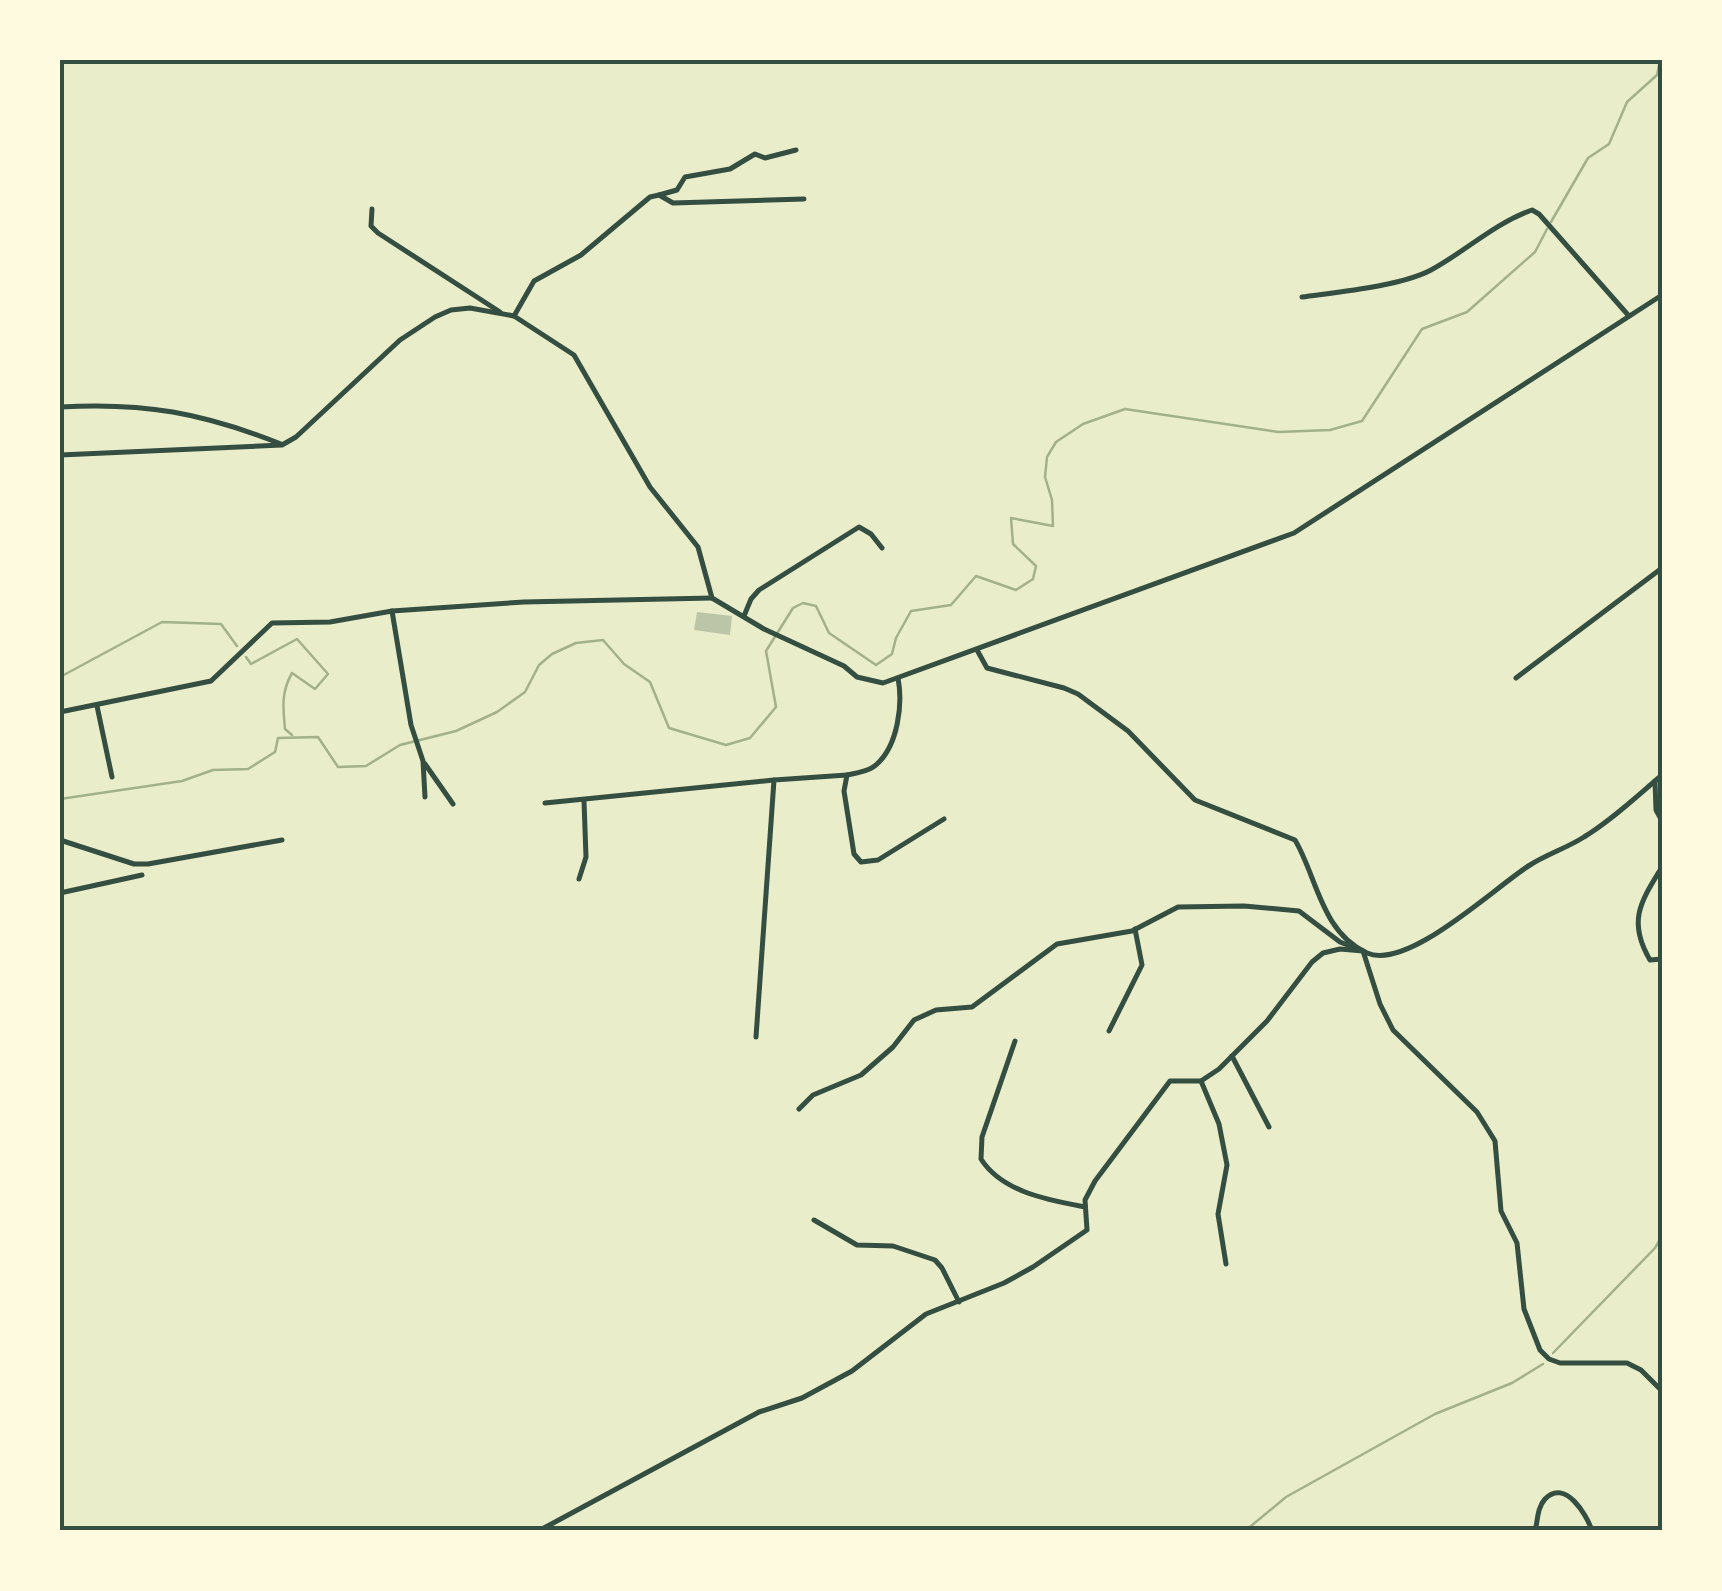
<svg xmlns="http://www.w3.org/2000/svg" width="1722" height="1591" viewBox="0 0 1722 1591" font-family="Figtree,sans-serif">
  <style>
    .lines { fill: none; stroke-linecap: round; stroke-linejoin: round }
    .stream { stroke: #a3b18a; stroke-width: 2.5 }
    .building { fill: #bcc5a7 }
    .minor { stroke: #344e41; stroke-width: 5 }
    .tertiary { stroke: #344e41; stroke-width: 5 }
    .neatline { fill: none; stroke: #344e41; stroke-width: 4 }
  </style>
  <rect width="100%" height="100%" fill="#e9edc9"/>
  <g class="lines">
    <g class="stream">
      <path d="M1551,222L1588,158L1609,144L1627,102L1657,75L1660,60"/>
      <path d="M246,657L251,664L297,639L328,674L315,689L292,673C281,692 283,708 285,729L292,735"/>
      <path d="M60,677L162,622L221,624L237,646"/>
      <path d="M60,799L182,781L213,770L248,769L275,752L278,738L318,737L338,767L366,766L400,745L456,731L497,712L525,692L539,665L552,654L576,643L603,640L624,664L650,682L669,728L726,745L750,738L776,707L766,651L793,608L803,603L816,606L829,633L876,665L892,654L896,638L911,611L951,605L976,576L1016,590L1033,579L1036,566L1013,544L1011,518L1053,526L1052,500L1045,477L1047,457L1056,442L1083,424L1125,409L1278,432L1330,430L1362,421L1422,329L1467,312L1535,252L1547,229"/>
      <path d="M1553,1353L1655,1248L1662,1236"/>
      <path d="M1245,1531L1286,1497L1435,1414L1512,1383L1543,1364"/>
    </g>
  </g>
  <path class="building" d="M697,612L732,616L730,635L694,630Z"/>
  <g class="lines">
    <g class="minor">
      <path d="M659,195L677,190L685,177L730,169L755,154L765,158L796,150"/>
      <path d="M372,209L371,226L378,233L500,312"/>
      <path d="M1302,297C1338,292 1401,286 1431,270C1466,251 1495,223 1532,210L1539,214L1629,316"/>
      <path d="M514,316L534,281L581,255L650,197L659,195L673,203L804,199"/>
      <path d="M60,407C144,402 203,413 281,444"/>
      <path d="M392,611L411,725L423,761L425,797"/>
      <path d="M744,616L751,599L759,590L859,527L871,534L882,548"/>
      <path d="M977,650L987,668L1064,688L1078,694L1128,731L1195,800L1295,840C1317,877 1321,932 1367,953C1408,971 1496,886 1530,865C1547,854 1567,848 1584,837C1612,820 1637,796 1662,775"/>
      <path d="M898,678C903,704 898,745 877,764C870,771 857,773 847,775L844,791L854,854L861,862L878,860L944,819"/>
      <path d="M1516,678L1662,568"/>
      <path d="M97,706L112,777"/>
      <path d="M60,712L211,681L272,623L330,622L392,611L524,602L712,598"/>
      <path d="M425,764L453,804"/>
      <path d="M1655,781L1656,810L1662,821"/>
      <path d="M545,803L774,780"/>
      <path d="M60,840L134,864H148L282,840"/>
      <path d="M1662,867C1641,901 1627,921 1650,960L1662,959"/>
      <path d="M579,879L586,857L584,801"/>
      <path d="M60,893L142,875"/>
      <path d="M1363,951L1380,1004L1393,1030L1477,1112L1495,1141L1501,1211L1517,1243L1524,1309L1540,1350L1549,1359L1560,1363H1627L1641,1370L1662,1391"/>
      <path d="M1109,1031L1142,965L1135,929"/>
      <path d="M756,1037L774,780L847,775"/>
      <path d="M1015,1041L982,1137L981,1159C1002,1192 1048,1200 1085,1207"/>
      <path d="M1232,1056L1269,1127"/>
      <path d="M1201,1081L1219,1124L1227,1165L1218,1214L1226,1264"/>
      <path d="M799,1109L813,1095L861,1075L893,1047L914,1020L936,1010L972,1007L1057,944L1132,931L1178,907L1244,906L1299,911L1340,942L1355,948"/>
      <path d="M814,1220L857,1245L893,1246L935,1260L942,1268L959,1302"/>
      <path d="M544,1528L759,1412L802,1398L852,1371L926,1314L1004,1283L1033,1267L1087,1230L1085,1200L1095,1181L1170,1081H1201L1219,1069L1267,1021L1312,962L1323,953L1340,949L1363,951"/>
      <path d="M1535,1531C1538,1520 1537,1508 1545,1499C1565,1478 1587,1515 1592,1531"/>
    </g>
    <path class="tertiary" d="M60,455L282,445L296,437L400,340L435,317L451,310L470,308L514,316L574,355L650,487L698,547L712,598L764,629L844,666L857,677L883,683L1294,533L1662,295"/>
  </g>
  <rect width="1722" height="1591" fill="none" stroke="#fefae0" stroke-width="125"/>
  <rect x="62" y="62" width="1598" height="1466" class="neatline"/>
</svg>
